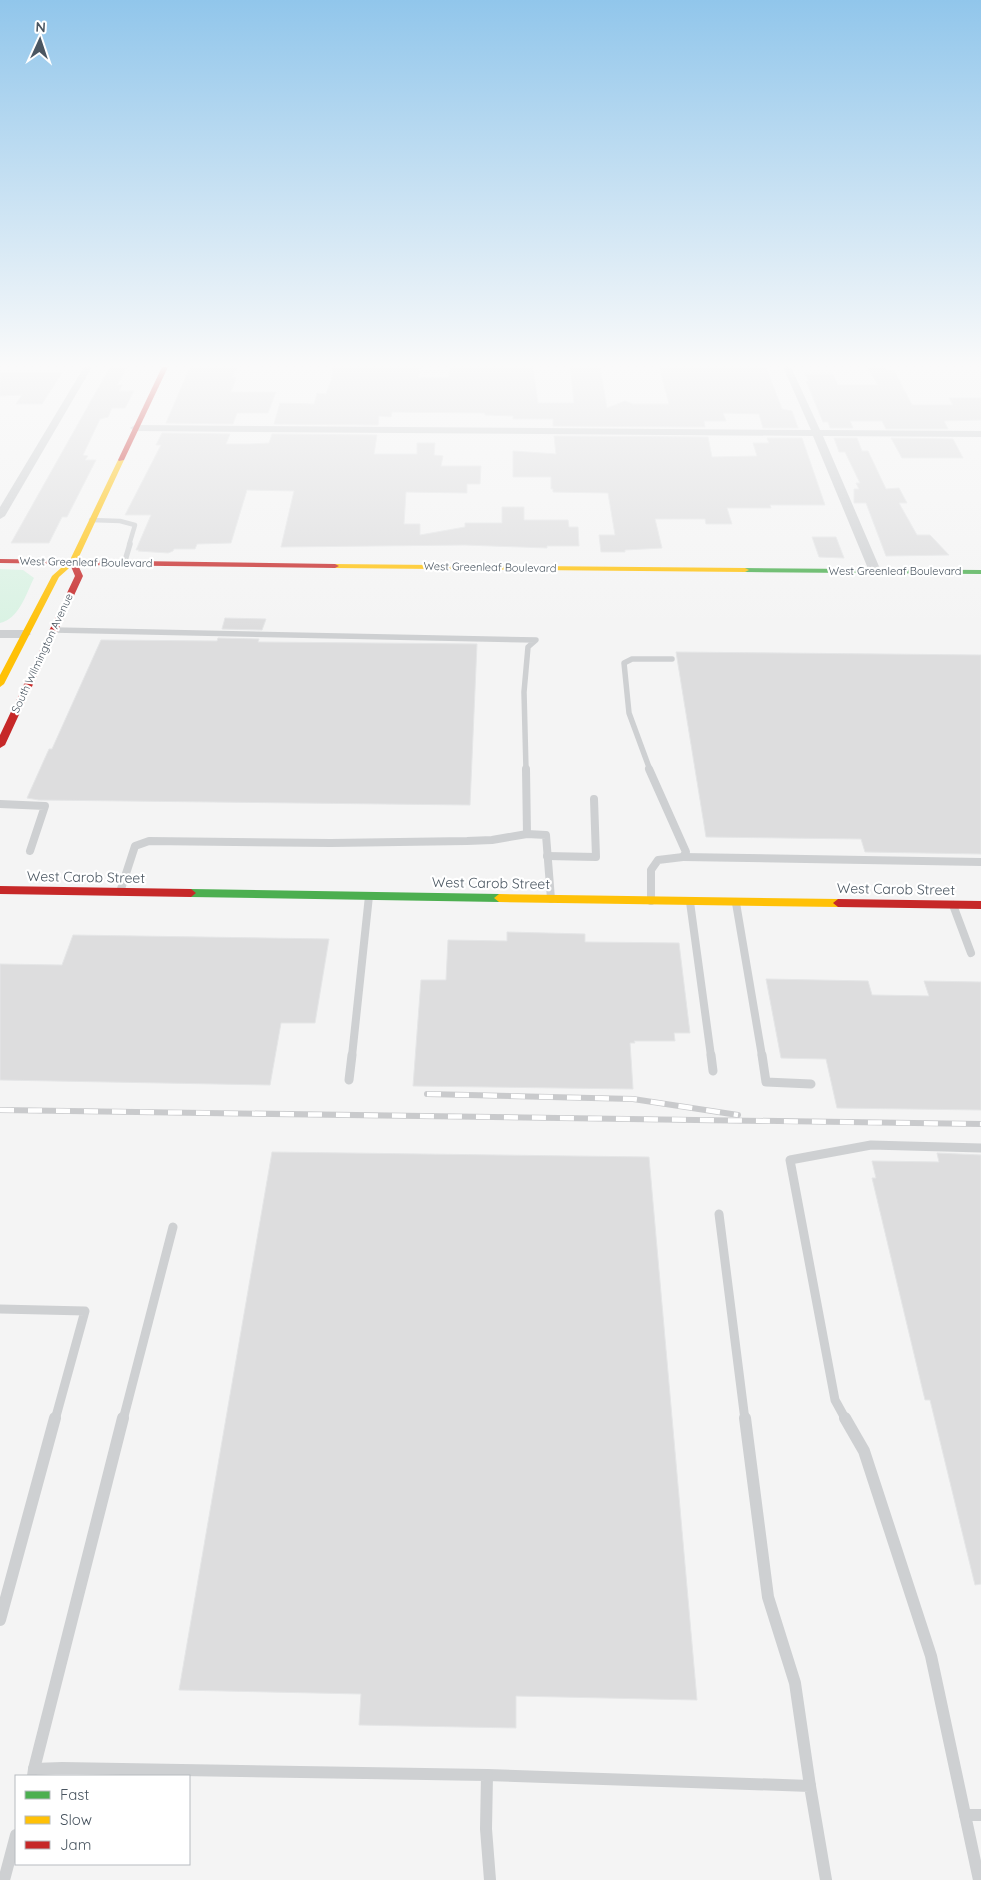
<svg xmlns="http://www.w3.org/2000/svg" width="981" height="1880" viewBox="0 0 981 1880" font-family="Quicksand,sans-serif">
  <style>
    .green { fill: #d9f2e3 }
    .building { fill: #ddddde; stroke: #e5e6e7 }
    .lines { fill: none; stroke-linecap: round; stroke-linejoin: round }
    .lane-far4 { stroke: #ced0d2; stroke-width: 4.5 }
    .lane-far3 { stroke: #ced0d2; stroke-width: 5.5 }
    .lane-far2 { stroke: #ced0d2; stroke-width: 8 }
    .lane-far1 { stroke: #ced0d2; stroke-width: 9 }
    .lane { stroke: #ced0d2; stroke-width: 12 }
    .street { fill: #ced0d2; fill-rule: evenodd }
    .fast { fill: #4caf50; fill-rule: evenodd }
    .slow { fill: #ffc107; fill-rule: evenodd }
    .jam { fill: #c62828; fill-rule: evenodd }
    .rail-casing { stroke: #c9cacc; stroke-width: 6 }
    .rail { stroke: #fff; stroke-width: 4.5; stroke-dasharray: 14; stroke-linecap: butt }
    .labels { text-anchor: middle; stroke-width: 4.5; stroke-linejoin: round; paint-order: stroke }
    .far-street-label { font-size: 11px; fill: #4a5661; stroke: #fff }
    .street-label { font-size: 14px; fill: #4a5661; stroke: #fff }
  </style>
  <rect width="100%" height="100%" fill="#f4f4f4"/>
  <path class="green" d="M0,569L23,570L34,578C26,594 19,619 0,623Z"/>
  <g class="building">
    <path d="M110,367H127L117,385H122L119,391H134L125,408H112L108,417L100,419L83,455L88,456L85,460H96L67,517H62L49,543H11Z"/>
    <path d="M190,367H237L232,378H236L231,392H276L268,413H237L233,424L166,423Z"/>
    <path d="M333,367H420L419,378H449L450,367H533L538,403H574L570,367H600L607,408L625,401L633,404H669L659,367H766L782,409L792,411L798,428H763L759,414L723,413L726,421H704L705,427L553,426V419H513V416L485,415V413L392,412L391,417L379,416L378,425L274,424L280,403L314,404L317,393L326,394L332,378Z"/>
    <path d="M867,367H885L887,370H894L912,405H953L949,398H981V420L944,421L948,429H886L882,421H850L853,428H830L828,422H823L806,381H809L805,374H833L838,385H878Z"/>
    <path d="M0,373H62L42,404H16L22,395L0,396Z"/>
    <path d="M162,433L230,434L226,444H249L269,443L272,434L377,435L374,454H417V443H435L434,455L443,456L441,466H481L480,484H467V493L406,492L404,524H420V535L465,527V523H502V507H524V520H568L569,527H578L579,546H547V548L464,545L281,547L294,491L247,490L231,543L197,544L195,549H174L173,551L168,553L138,551L139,550H136L151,515H125L161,445H156Z"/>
    <path d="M554,436L708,437L712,457L757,456L753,443H769L767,438H802L825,505H770L771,508H727L732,524H706L705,519H655L662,548L625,550V552H601L599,535H615L608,493L553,492V489H551V477H513V451L556,454Z"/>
    <path d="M834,438H857L862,451H868L886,489L899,488L907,503H899L917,535H930L949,555L886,556L866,503H854V489H859L856,483H860L845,452H839Z"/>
    <path d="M891,438L953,439L963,458H902Z"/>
    <path d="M812,537H836L844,558L819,557Z"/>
    <path d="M225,618L266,619L262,630L222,629Z"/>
    <path d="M218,638L259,639L258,642L477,644L470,805L39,800L27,798L49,749H52L101,640L217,641Z"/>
    <path d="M676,652L981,655V854L865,852L861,839L706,837Z"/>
    <path d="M507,932L585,934V942L679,943L690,1033H674L675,1041H634L635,1043H630L633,1089L413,1086L421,980H446L448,940L507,941Z"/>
    <path d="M73,935L329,939L315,1023H281L270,1085L0,1080V964L62,965Z"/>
    <path d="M766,979L868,981L872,995L929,996L924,981L981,982V1110L837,1108L826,1059L781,1058Z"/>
    <path d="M272,1152L649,1157L697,1700L516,1696V1728L359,1725L361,1694L179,1690Z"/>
    <path d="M937,1153L981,1155V1584L975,1585L930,1400H925L872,1178H876L872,1161L939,1162Z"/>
  </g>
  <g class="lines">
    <path class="lane-far4" d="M91,520L120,521L135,525L129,545"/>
    <g class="lane-far3">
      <path d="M124,564L130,544"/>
      <path d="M54,630L536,640L528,647L524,692L526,770"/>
      <path d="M650,770L629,713L624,663L632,659H672"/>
    </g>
    <g class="lane-far2">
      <path d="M526,769L527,834"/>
      <path d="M649,769L686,852L683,857L658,860L651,870V901"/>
      <path d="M0,804L45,806L30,851"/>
      <path d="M547,856L596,857L594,799"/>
      <path d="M683,857L981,862"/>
      <path d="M120,892L135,846L149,841L331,843L467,841L492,840L527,834L546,835L551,899"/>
      <path d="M690,902L711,1056"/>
      <path d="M736,903L762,1056"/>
      <path d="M953,905L971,953"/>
      <path d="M352,1056L369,896"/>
    </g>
    <g class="lane-far1">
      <path d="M711,1055L713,1071"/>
      <path d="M762,1055L766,1082L811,1084"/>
      <path d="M349,1080L352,1055"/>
      <path d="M719,1214L745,1420"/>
      <path d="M0,1309L85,1311L55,1420"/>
      <path d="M123,1420L173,1227"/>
      <path d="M846,1420L835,1400L790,1160L871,1145L981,1148"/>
    </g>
    <g class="lane">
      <path d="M745,1418L768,1597L795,1683L810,1786"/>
      <path d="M845,1418L864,1451L931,1656L979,1880"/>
      <path d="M0,1620L55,1418"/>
      <path d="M34,1769L123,1418"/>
      <path d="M487,1775L810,1786L826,1880"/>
      <path d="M33,1776L34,1769L62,1768L487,1775L486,1829L490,1880"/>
      <path d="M965,1815H981"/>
      <path d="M4,1880L16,1835"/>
    </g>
    <g class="street">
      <path d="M84,367H92L5,516L0,519V507Z"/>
      <path d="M783,367H791L820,430L981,431V437L823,436L881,571L879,573L875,574L869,571L813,436L135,431L130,428L135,425L811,430Z"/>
      <path d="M0,630H25L31,634L25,638H0Z"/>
    </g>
    <g class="fast">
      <path d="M742,568L981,570V574L745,572H742Z"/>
      <path d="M191,889L499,894L504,898L499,902L191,897L186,893Z"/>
    </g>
    <g class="slow">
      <path d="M121,458L124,460L77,561L59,577L4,684L0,687V675L52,576L70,560L118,460Z"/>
      <path d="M332,564L745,568L749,570L745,572L335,568H332Z"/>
      <path d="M499,894L838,899L843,903L838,907L499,902L494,898Z"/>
    </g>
    <g class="jam">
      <path d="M162,367H168L124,460L119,461L118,460Z"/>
      <path d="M0,559L335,564L339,566L335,568L78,565L83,576L5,745L0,748V735L75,576L70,564L0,563Z"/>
      <path d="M0,886L191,889L196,893L191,897L0,894Z"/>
      <path d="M838,899L981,901V909L838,907L833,903Z"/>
    </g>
    <defs>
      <g id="rail">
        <path d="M427,1094L633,1099L738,1115"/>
        <path d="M0,1110L981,1124"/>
      </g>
    </defs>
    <use href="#rail" class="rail-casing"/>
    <use href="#rail" class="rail"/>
  </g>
  <linearGradient id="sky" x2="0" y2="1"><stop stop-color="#91c6eb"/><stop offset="0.58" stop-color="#fafafa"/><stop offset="1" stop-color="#fafafa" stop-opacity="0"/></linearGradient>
  <rect width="981" height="630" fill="url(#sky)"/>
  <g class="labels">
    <g class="far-street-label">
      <text transform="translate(86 562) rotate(1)" y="4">West Greenleaf Boulevard</text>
      <text transform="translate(490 567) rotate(1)" y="4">West Greenleaf Boulevard</text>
      <text x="895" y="575">West Greenleaf Boulevard</text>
      <text transform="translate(42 653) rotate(-65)" y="4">South Wilmington Avenue</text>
    </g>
    <g class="street-label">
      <text transform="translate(86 877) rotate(1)" y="5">West Carob Street</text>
      <text transform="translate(491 883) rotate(1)" y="5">West Carob Street</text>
      <text transform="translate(896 889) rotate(1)" y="5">West Carob Street</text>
    </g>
  </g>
  <rect x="15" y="1775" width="175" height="90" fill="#ffffff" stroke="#b7bbc0"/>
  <rect x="25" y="1791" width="25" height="8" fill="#4caf50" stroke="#b7bbc0"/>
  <text x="60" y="1800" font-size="15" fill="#4a5661">Fast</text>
  <rect x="25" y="1816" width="25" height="8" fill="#ffc107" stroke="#b7bbc0"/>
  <text x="60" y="1825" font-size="15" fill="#4a5661">Slow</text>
  <rect x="25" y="1841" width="25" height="8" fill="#c62828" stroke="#b7bbc0"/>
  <text x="60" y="1850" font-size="15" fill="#4a5661">Jam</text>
  <g transform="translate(40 40) rotate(3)" stroke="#ffffff" stroke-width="4" paint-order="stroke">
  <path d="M0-4L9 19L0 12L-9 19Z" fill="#4a5661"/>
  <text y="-8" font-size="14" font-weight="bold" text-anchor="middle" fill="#4a5661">N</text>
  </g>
</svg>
